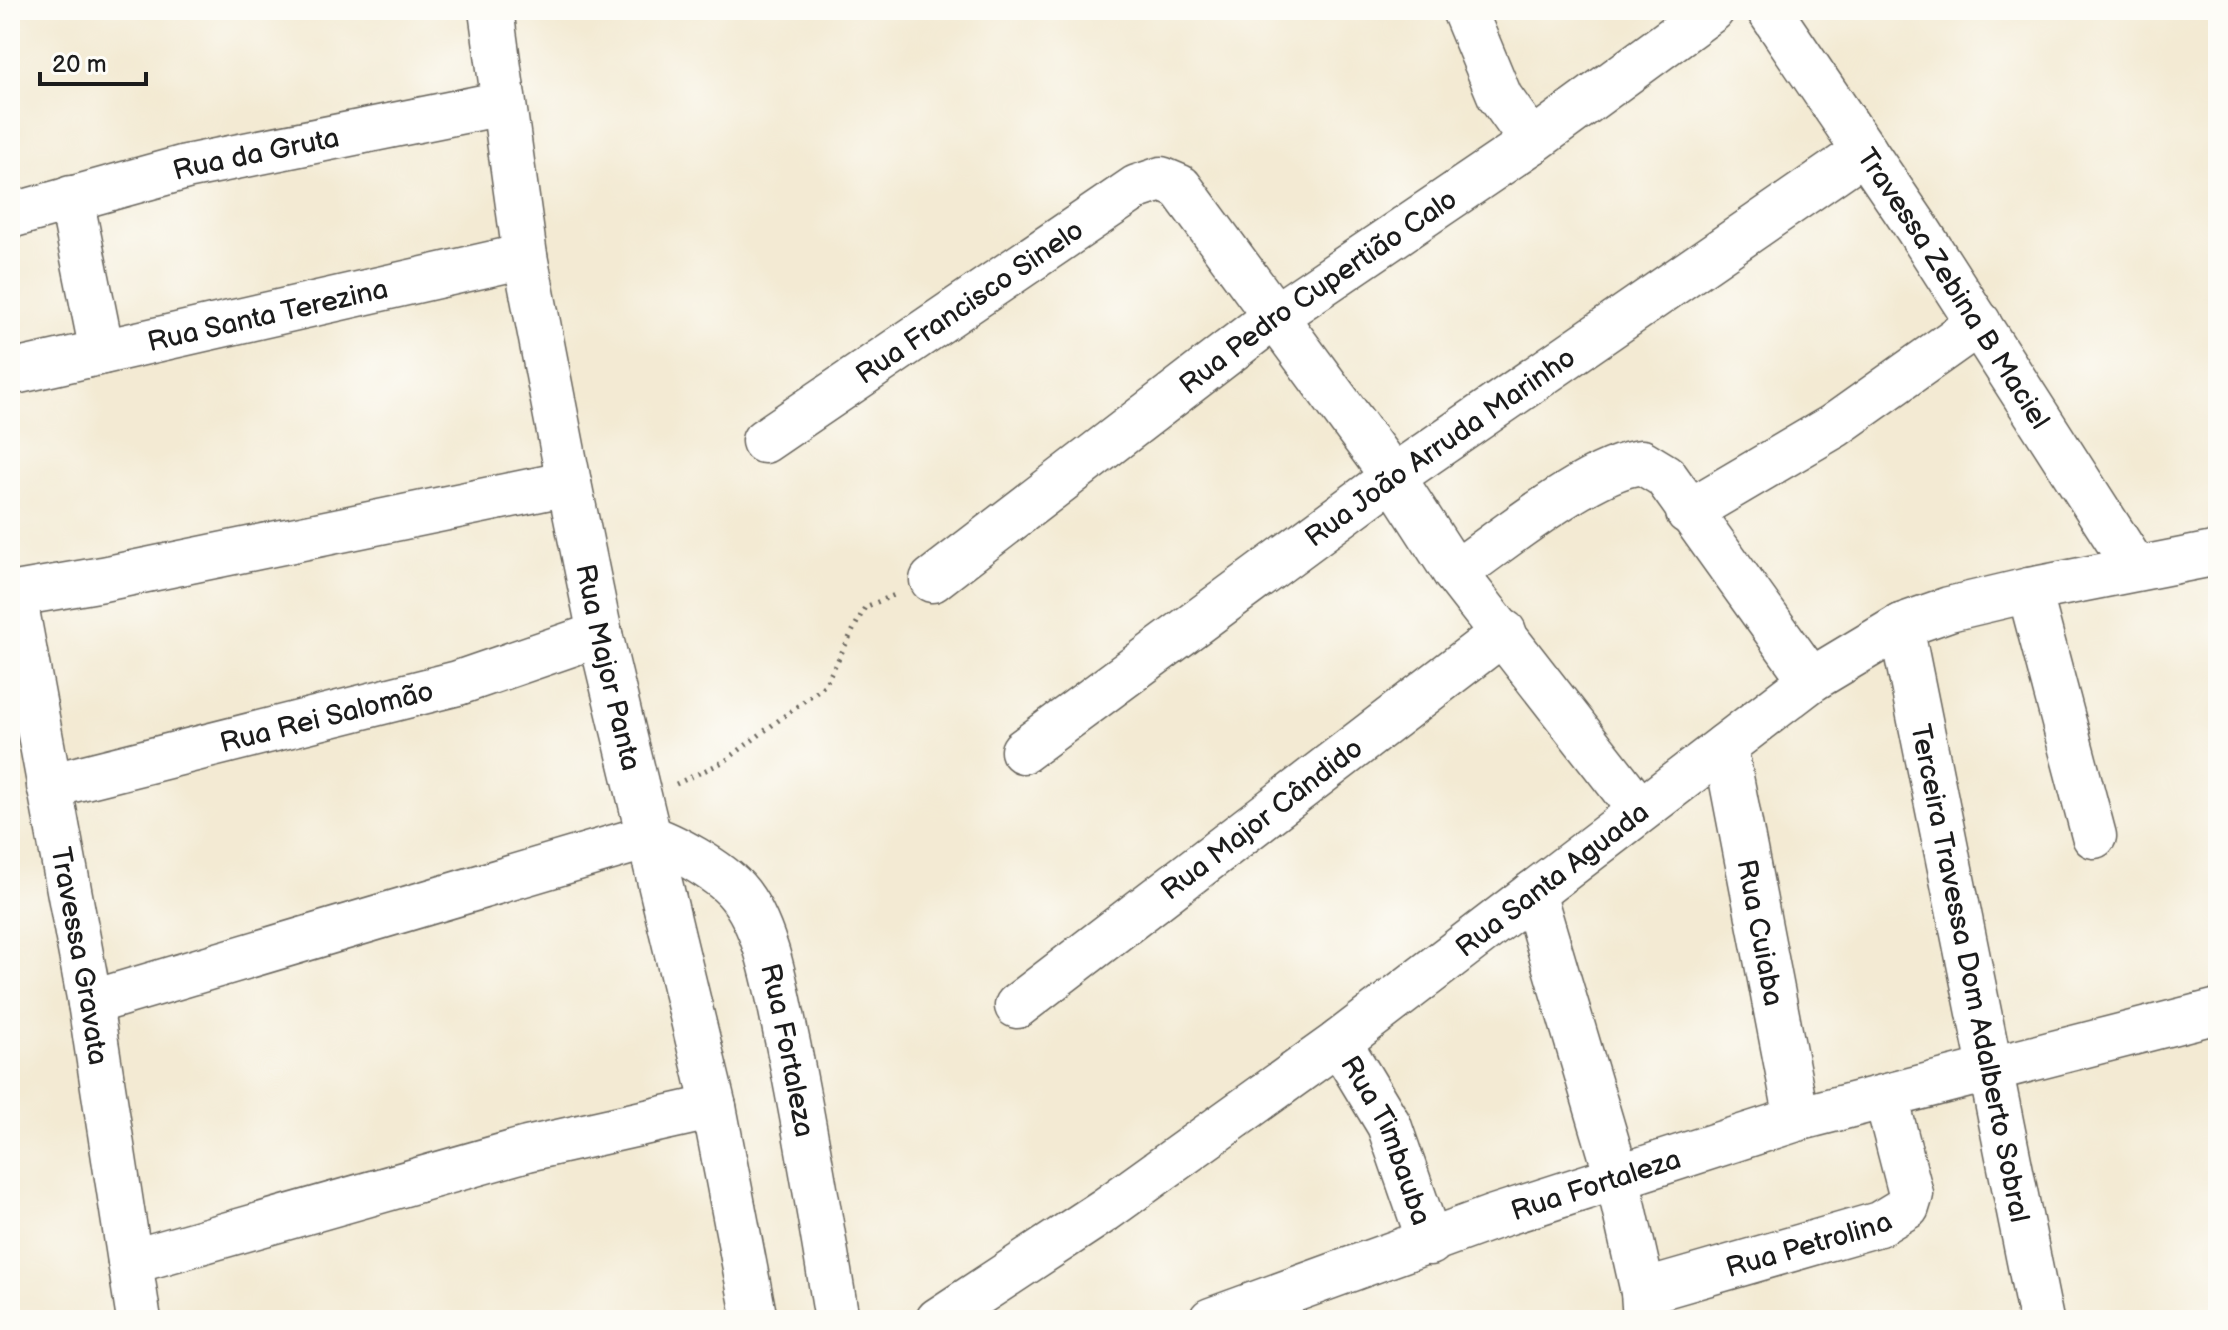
<svg xmlns="http://www.w3.org/2000/svg" width="2228" height="1330" viewBox="0 0 2228 1330" font-family="'Balsamiq Sans',sans-serif">
  <style>
    .lines { fill: none; stroke-linecap: round; stroke-linejoin: round }
    .minor-casing { stroke: #67645c; stroke-width: 47 }
    .path { stroke: #67645c; stroke-width: 5; stroke-dasharray: 2 6; stroke-linecap: butt }
    .minor { stroke: #fff; stroke-width: 44 }
    .labels { text-anchor: middle; stroke-width: 7; stroke-linejoin: round; paint-order: stroke }
    .street-label { font-size: 28px; fill: #1c1c1c; stroke: #fdfcf7 }
  </style>
  <rect width="100%" height="100%" fill="#fdfcf7"/>
  <filter id="ink" filterUnits="userSpaceOnUse"><feTurbulence type="fractalNoise" baseFrequency=".0125" numOctaves="2"/><feDisplacementMap in="SourceGraphic" scale="16" xChannelSelector="R" yChannelSelector="G"/><feConvolveMatrix kernelMatrix="1 2 1 2 8 2 1 2 1" color-interpolation-filters="sRGB"/></filter>
  <filter id="wash" filterUnits="userSpaceOnUse"><feTurbulence type="fractalNoise" baseFrequency=".006" numOctaves="4" result="noise"/><feDisplacementMap in="SourceGraphic" scale="32" xChannelSelector="R" yChannelSelector="G"/><feGaussianBlur stdDeviation="1.8" result="paint"/><feColorMatrix in="noise" values="0 0 0 0 0 0 0 0 0 0 0 0 0 0 0 0 0 1.4 0 .05"/><feComposite in="paint" operator="in"/></filter>
  <g filter="url(#wash)">
    <rect width="100%" height="100%" fill="#f3ead3"/>
  </g>
  <g filter="url(#ink)">
    <g class="lines">
      <defs>
        <g id="minor">
          <path id="s1" d="M491,10L525,256L569,483L600,634L714,1107L755,1320"/>
          <path d="M1464,10L1500,97L1532,142"/>
          <path id="s2" d="M1769,10L1917,228L2135,568"/>
          <path d="M71,198L102,352"/>
          <path id="s3" d="M10,216L186,167L503,103"/>
          <path id="s4" d="M10,373L525,256"/>
          <path id="s5" d="M764,441L1137,187L1161,179L1180,187L1393,477L1455,573L1639,809"/>
          <path d="M1688,512L1834,426L1979,323"/>
          <path d="M1455,573C1500,542 1591,467 1642,462L1665,476L1811,680"/>
          <path id="s6" d="M932,580L1274,317L1532,142L1712,10"/>
          <path d="M2029,590L2094,836"/>
          <path id="s7" d="M14,594L90,1003L139,1320"/>
          <path d="M10,595L103,579L569,483"/>
          <path id="s8" d="M1901,626L2041,1320"/>
          <path id="s9" d="M1725,746L1797,1119"/>
          <path id="s10" d="M1023,751L1393,477L1865,151"/>
          <path id="s11" d="M49,786L458,683L600,634"/>
          <path d="M1533,893L1617,1176L1643,1292L1645,1320"/>
          <path id="s12" d="M90,1003L648,837C672,844 719,871 736,890C768,926 778,998 788,1044C807,1136 822,1228 837,1320"/>
          <path id="s13" d="M1017,1006L1504,632"/>
          <path id="s14" d="M1339,1042L1389,1125L1430,1243"/>
          <path d="M130,1262L527,1149L714,1107"/>
          <path id="s15" d="M1643,1292L1879,1224L1907,1207L1911,1194L1886,1097"/>
          <path id="s16" d="M938,1320L1105,1210L1339,1042L1811,680L1901,626L1949,609L2029,590L2218,553"/>
          <path id="s17" d="M1211,1320L1494,1217L1797,1119L2218,1011"/>
        </g>
      </defs>
      <use href="#minor" class="minor-casing"/>
      <path class="path" d="M676,784L725,761L825,685L865,607L897,594"/>
      <use href="#minor" class="minor"/>
    </g>
  </g>
  <g class="labels">
    <g class="street-label">
      <text dy="10" stroke="none"><textPath href="#s3" startOffset="254">Rua da Gruta</textPath></text>
      <text dy="10" stroke="none"><textPath href="#s2" startOffset="334">Travessa Zebina B Maciel</textPath></text>
      <text dy="10" stroke="none"><textPath href="#s6" startOffset="482">Rua Pedro Cupertião Calo</textPath></text>
      <text dy="10" stroke="none"><textPath href="#s5" startOffset="248">Rua Francisco Sinelo</textPath></text>
      <text dy="10" stroke="none"><textPath href="#s4" startOffset="264">Rua Santa Terezina</textPath></text>
      <text dy="10" stroke="none"><textPath href="#s10" startOffset="516">Rua João Arruda Marinho</textPath></text>
      <text dy="10" stroke="none"><textPath href="#s1" startOffset="668">Rua Major Panta</textPath></text>
      <text dy="10" stroke="none"><textPath href="#s11" startOffset="286">Rua Rei Salomão</textPath></text>
      <text dy="10" stroke="none"><textPath href="#s13" startOffset="308">Rua Major Cândido</textPath></text>
      <text dy="10" stroke="none"><textPath href="#s16" startOffset="756">Rua Santa Aguada</textPath></text>
      <text dy="10" stroke="none"><textPath href="#s9" startOffset="190">Rua Cuiaba</textPath></text>
      <text dy="10" stroke="none"><textPath href="#s7" startOffset="368">Travessa Gravata</textPath></text>
      <text dy="10" stroke="none"><textPath href="#s8" startOffset="354">Terceira Travessa Dom Adalberto Sobral</textPath></text>
      <text dy="10" stroke="none"><textPath href="#s12" startOffset="856">Rua Fortaleza</textPath></text>
      <text dy="10" stroke="none"><textPath href="#s14" startOffset="110">Rua Timbauba</textPath></text>
      <text dy="10" stroke="none"><textPath href="#s17" startOffset="408">Rua Fortaleza</textPath></text>
      <text dy="10" stroke="none"><textPath href="#s15" startOffset="172">Rua Petrolina</textPath></text>
    </g>
  </g>
  <rect width="2228" height="1330" fill="none" stroke="#fdfcf7" stroke-width="40"/>
  <path d="M40 72v12h106v-12" fill="none" stroke="#1c1c1c" stroke-width="4"/>
  <text x="52" y="72" font-size="24" fill="#1c1c1c" stroke="#fdfcf7" stroke-width="6" paint-order="stroke">20 m</text>
</svg>
